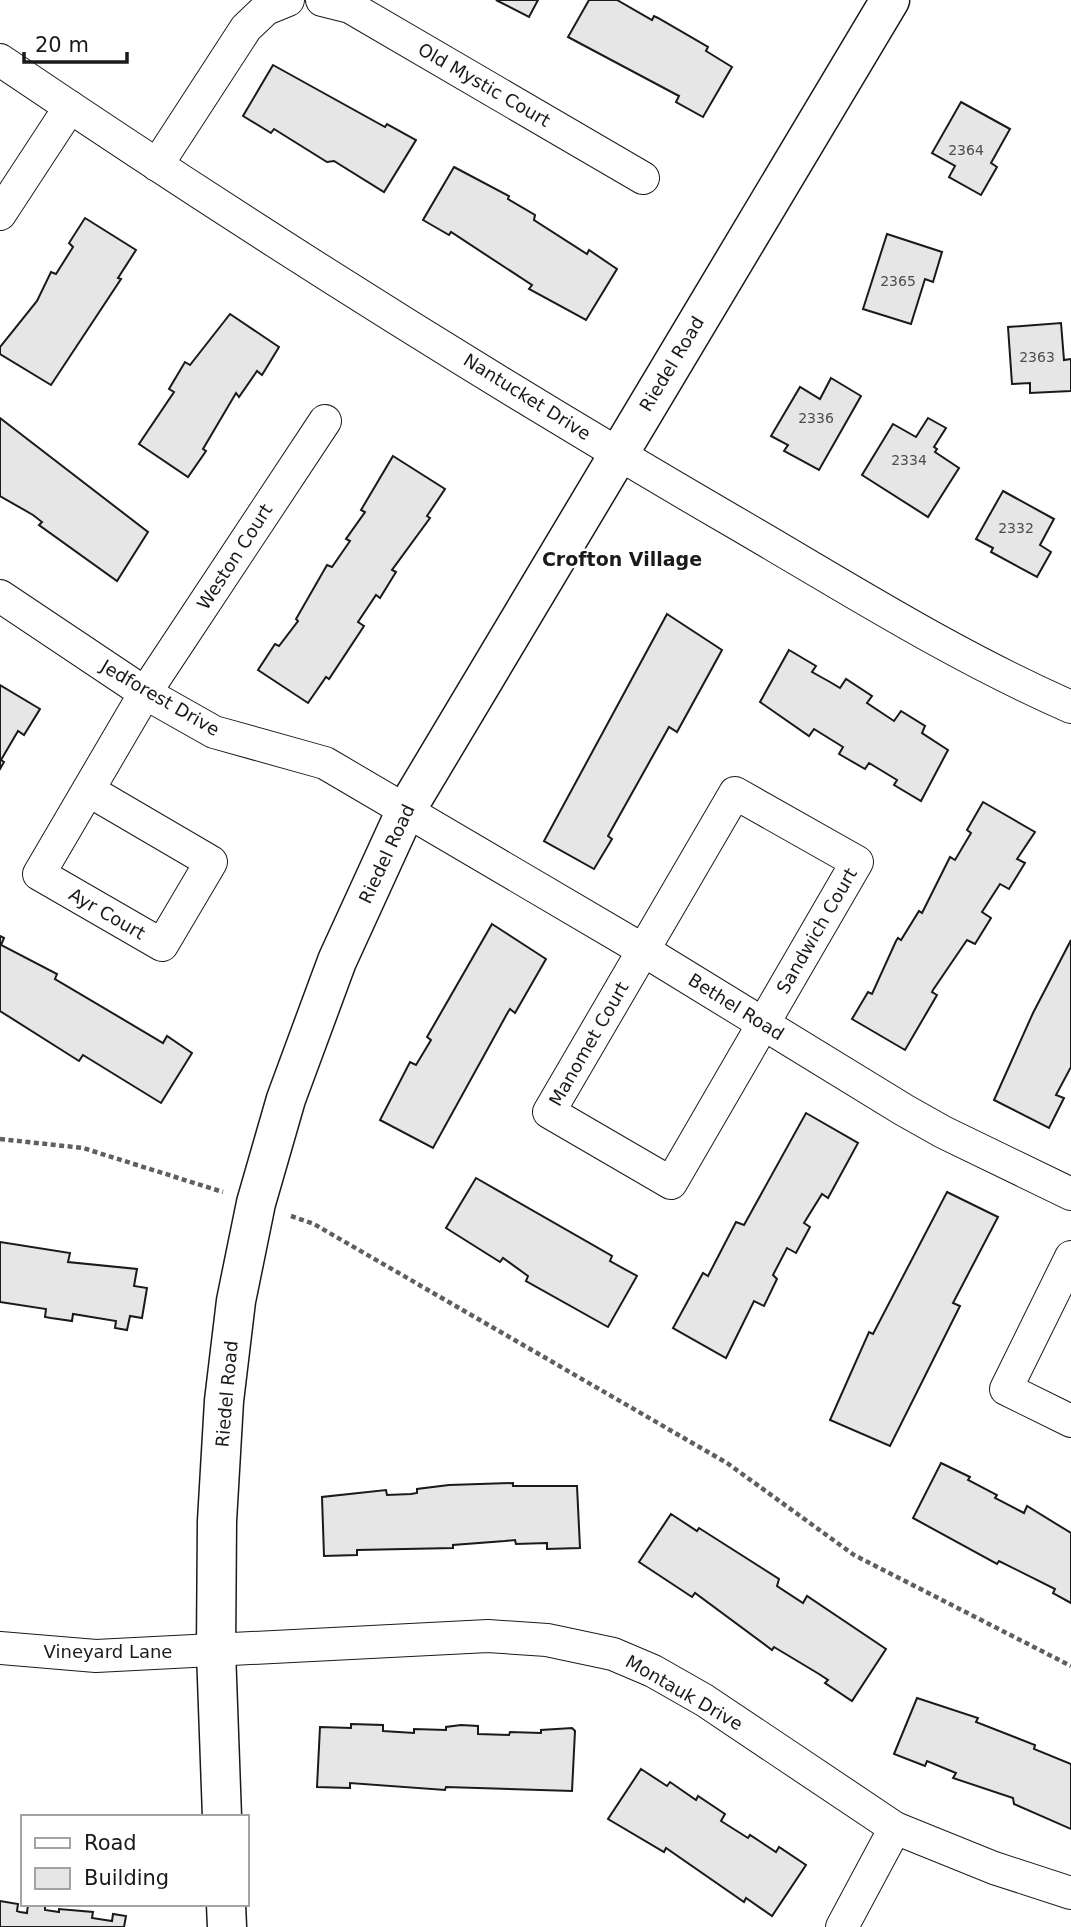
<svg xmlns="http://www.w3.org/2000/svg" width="1071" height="1927" viewBox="0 0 1071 1927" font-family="'DejaVu Sans',sans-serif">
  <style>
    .building { fill: #e6e6e6; stroke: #1a1a1a; stroke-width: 2 }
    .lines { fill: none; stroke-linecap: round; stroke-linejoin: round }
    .minor-casing { stroke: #1a1a1a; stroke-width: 34 }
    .tertiary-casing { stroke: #1a1a1a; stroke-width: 41 }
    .path { stroke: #5f5f5f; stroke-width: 4.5; stroke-dasharray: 5 3.5; stroke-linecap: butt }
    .minor { stroke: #fff; stroke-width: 32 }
    .tertiary { stroke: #fff; stroke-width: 38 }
    .labels { text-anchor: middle; stroke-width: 5; stroke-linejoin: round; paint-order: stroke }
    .number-label { font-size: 14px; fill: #4d4d4d }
    .street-label { font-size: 18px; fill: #1a1a1a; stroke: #fff }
    .neighbourhood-label { font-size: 19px; font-weight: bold; fill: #1a1a1a; stroke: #fff }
  </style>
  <rect width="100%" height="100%" fill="#fff"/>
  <g class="building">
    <path d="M496,0H538L529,17Z"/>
    <path d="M589,0H617L652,20L654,16L658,18L708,47L706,51L732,67L703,117L676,102L679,96L568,37Z"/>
    <path d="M273,65L385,127L387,124L416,140L384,192L334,161L327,162L274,129L271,133L243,116Z"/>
    <path d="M961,102L1010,129L991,163L997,167L981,195L949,177L955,166L932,153Z"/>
    <path d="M454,167L509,196L508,199L535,215L534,220L587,254L589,250L617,269L586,320L529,289L532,285L451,232L449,235L423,220Z"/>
    <path d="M85,218L136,250L118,278L121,279L51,385L0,354V347L37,301L51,272L56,274L73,247L69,243Z"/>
    <path d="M887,234L942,252L933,282L925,279L911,324L863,309Z"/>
    <path d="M230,314L279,347L262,375L257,371L239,397L236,393L203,449L206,451L188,477L139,444L174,392L169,389L185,362L190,365Z"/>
    <path d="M1061,323L1064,360L1071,359V391L1030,393V383L1012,384L1008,327Z"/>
    <path d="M831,378L861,396L819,470L784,451L788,445L771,436L800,387L820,399Z"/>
    <path d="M0,418L148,532L117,581L39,525L42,522L33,515L0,496Z"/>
    <path d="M928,418L946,428L934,447L937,449L935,452L959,468L928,517L862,475L893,424L916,437Z"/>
    <path d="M393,456L445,489L427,516L430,518L392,570L396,572L380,598L376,595L358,622L364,626L329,679L326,677L308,703L258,670L275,644L279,646L298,621L296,619L327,565L332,567L350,541L346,539L365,512L361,510Z"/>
    <path d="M1003,491L1054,519L1040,545L1051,552L1037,577L991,552L993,548L976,539Z"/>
    <path d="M667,614L722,650L677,732L669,727L608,836L612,839L594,869L544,841Z"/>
    <path d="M789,650L816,666L812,672L830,682L840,688L846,679L872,696L867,703L894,721L901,711L925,726L922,733L948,750L921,801L894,785L897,780L869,763L865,769L839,754L843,747L814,729L809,736L760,702Z"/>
    <path d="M0,685L40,709L24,735L18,731L1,760L4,762L0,769Z"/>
    <path d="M983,802L1035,832L1017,859L1025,863L1009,889L1000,884L982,912L991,918L975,944L967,940L933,990L932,992L937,995L905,1050L852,1019L868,992L872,994L896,941L898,938L901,940L919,911L922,913L950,857L955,860L971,833L967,830Z"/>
    <path d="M492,924L546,959L515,1013L510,1009L508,1012L433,1148L380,1120L410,1062L416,1065L431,1040L427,1037Z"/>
    <path d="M0,936L4,938L1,945L57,974L55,979L163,1043L167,1036L192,1053L161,1103L83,1055L79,1061L0,1011Z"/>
    <path d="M1071,940V1067L1056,1095L1064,1098L1049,1128L994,1100L1033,1013Z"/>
    <path d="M806,1113L858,1143L828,1198L822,1194L804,1223L810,1227L796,1253L787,1248L773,1275L777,1279L764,1306L754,1301L726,1358L673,1328L703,1273L708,1276L736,1222L744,1225Z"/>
    <path d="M476,1178L612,1256L610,1261L637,1276L608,1327L526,1281L528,1276L503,1258L500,1262L446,1228Z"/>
    <path d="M947,1192L998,1217L953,1303L960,1306L890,1446L830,1420L869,1332L873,1334Z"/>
    <path d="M0,1242L70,1253L68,1262L137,1269L134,1286L147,1288L142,1318L130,1316L127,1330L115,1328L116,1321L73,1314L72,1321L51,1318L45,1317L46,1309L0,1302Z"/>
    <path d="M941,1463L970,1477L968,1480L997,1495L995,1498L1024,1513L1027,1506L1071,1533V1603L1053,1593L1055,1589L999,1561L997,1564L913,1518Z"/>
    <path d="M513,1483V1486H577L580,1548L547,1549V1543L516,1544L515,1540L505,1541L453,1545V1548L357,1550V1555L324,1556L322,1497L386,1490L387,1495L411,1494L417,1493V1489L449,1485Z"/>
    <path d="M671,1514L697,1531L699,1528L779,1579L777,1586L803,1603L807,1596L886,1649L852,1701L825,1683L828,1680L819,1674L774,1647L772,1650L695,1593L692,1597L639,1562Z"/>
    <path d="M917,1698L978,1718L976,1722L1035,1745L1034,1749L1071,1764V1829L1014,1804L1013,1798L953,1778L956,1773L927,1761L925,1766L894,1754Z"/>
    <path d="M351,1724L383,1725V1731L414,1733V1729L446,1730V1727L461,1725L478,1726V1734L509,1735L510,1732L541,1733V1730L572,1728L575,1731L572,1791L446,1787L445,1790L350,1783V1788L317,1787L320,1727L351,1728Z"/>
    <path d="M641,1769L667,1786L670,1782L696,1800L698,1796L725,1814L721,1821L748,1838L750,1835L776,1852L779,1847L806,1865L772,1916L746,1898L744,1902L666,1848L664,1852L608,1819Z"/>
    <path d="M0,1901L18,1904L17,1911L20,1912L27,1913L28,1904H39L45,1905V1910L59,1912V1909L93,1912L92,1918L112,1921L113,1914L126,1916L124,1927H0Z"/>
  </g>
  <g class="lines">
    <defs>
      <g id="minor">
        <path d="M322,0L350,7L643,178"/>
        <path d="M0,60C238,221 481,375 729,519C841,584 952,655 1071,707"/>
        <path d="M157,165L246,28L266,9L288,0"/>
        <path d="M0,214L70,107"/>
        <path d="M0,596L145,693L214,732L325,763L643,950L904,1110L943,1132L1071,1194"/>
        <path d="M88,790L211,862L162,945L39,874L145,693L325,421"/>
        <path d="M735,793L857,862L671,1183L549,1112Z"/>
        <path d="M1071,1257L1006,1389L1071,1421"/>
        <path d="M0,1648L96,1656L488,1636L547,1640L613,1654L653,1671L704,1700L895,1828L994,1868L1071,1893"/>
        <path d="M842,1927L895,1828"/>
      </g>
      <g id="tertiary">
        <path d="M222,1817L216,1651L217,1521L224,1401L236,1301L256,1203L286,1099L337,961L406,810L890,0"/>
        <path d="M226,1904L227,1927"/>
      </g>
    </defs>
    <use href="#minor" class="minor-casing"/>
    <use href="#tertiary" class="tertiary-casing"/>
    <g class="path">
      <path d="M0,1139L83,1148L223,1192"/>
      <path d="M291,1216L314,1224L727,1463L854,1555L1071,1666"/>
    </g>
    <use href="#minor" class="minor"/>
    <use href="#tertiary" class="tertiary"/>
  </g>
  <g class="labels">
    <g class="number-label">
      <text x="966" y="155">2364</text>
      <text x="898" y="286">2365</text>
      <text x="1037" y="362">2363</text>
      <text x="816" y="423">2336</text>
      <text x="909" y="465">2334</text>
      <text x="1016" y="533">2332</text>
    </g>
    <g class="street-label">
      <text transform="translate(484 85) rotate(30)" y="6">Old Mystic Court</text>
      <text transform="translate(672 364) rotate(-59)" y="6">Riedel Road</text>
      <text transform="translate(527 397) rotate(32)" y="6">Nantucket Drive</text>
      <text transform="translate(235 557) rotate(-57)" y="6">Weston Court</text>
      <text transform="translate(160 698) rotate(30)" y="6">Jedforest Drive</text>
      <text transform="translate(387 854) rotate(-65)" y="6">Riedel Road</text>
      <text transform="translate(107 914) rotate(30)" y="6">Ayr Court</text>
      <text transform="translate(817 931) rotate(-60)" y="6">Sandwich Court</text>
      <text transform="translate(736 1007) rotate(32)" y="6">Bethel Road</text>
      <text transform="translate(589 1044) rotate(-60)" y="6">Manomet Court</text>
      <text transform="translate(227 1394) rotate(-85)" y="6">Riedel Road</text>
      <text x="108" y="1658">Vineyard Lane</text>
      <text transform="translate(684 1693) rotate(30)" y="6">Montauk Drive</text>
    </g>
    <g class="neighbourhood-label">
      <text x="622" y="566">Crofton Village</text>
    </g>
  </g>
  <rect x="21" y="1815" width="228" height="91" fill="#ffffff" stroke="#a3a3a3" stroke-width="2"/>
  <rect x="35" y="1838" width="35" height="10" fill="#ffffff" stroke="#a3a3a3" stroke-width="2"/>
  <text x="84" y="1850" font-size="21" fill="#1a1a1a">Road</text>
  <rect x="35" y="1868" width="35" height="21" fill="#e6e6e6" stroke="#a3a3a3" stroke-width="2"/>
  <text x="84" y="1885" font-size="21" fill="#1a1a1a">Building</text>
  <path d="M24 52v10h103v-10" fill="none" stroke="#1a1a1a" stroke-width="3.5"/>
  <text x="35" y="52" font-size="21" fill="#1a1a1a" stroke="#ffffff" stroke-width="5" paint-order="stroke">20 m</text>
</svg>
